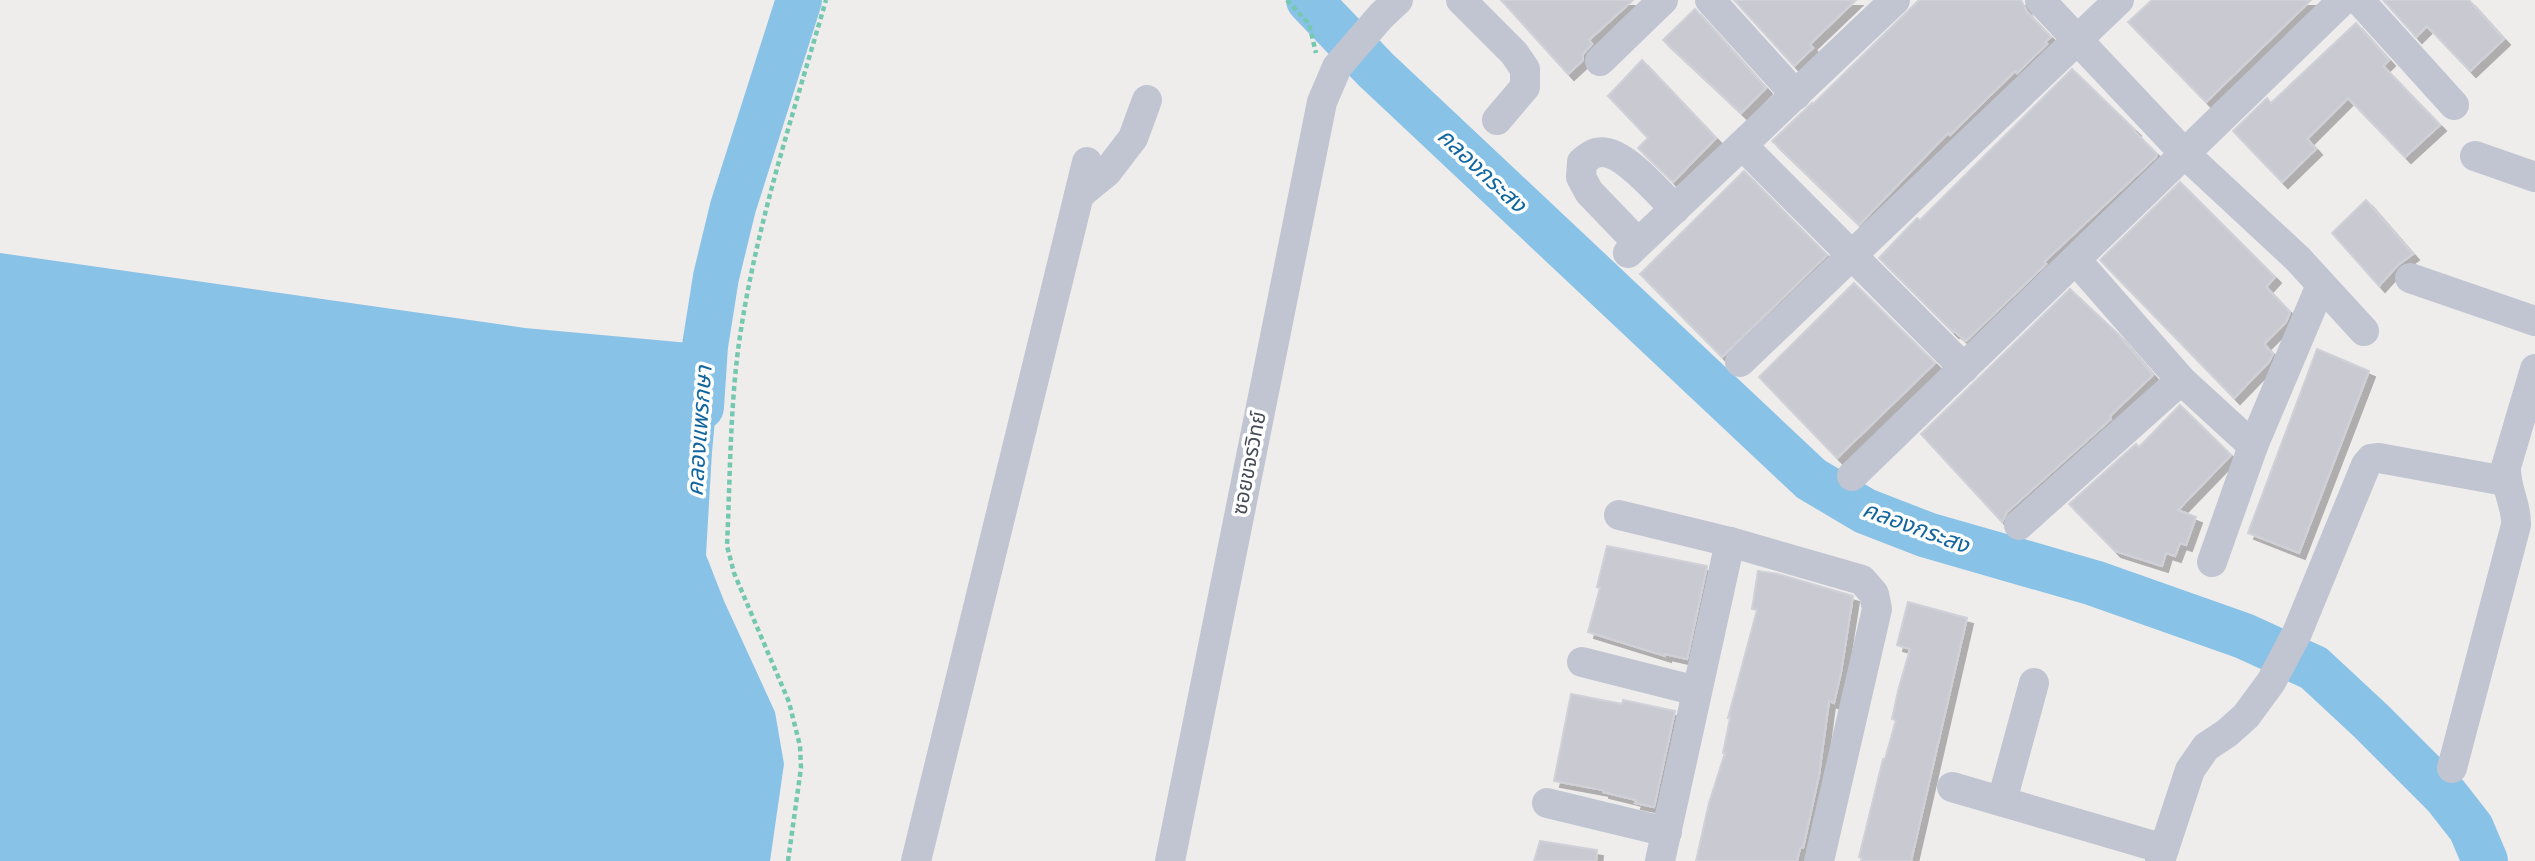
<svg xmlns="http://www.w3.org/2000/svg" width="2535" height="861" viewBox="0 0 2535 861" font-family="'Roboto Condensed','Noto Sans Thai',sans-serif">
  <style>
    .water { fill: #89c2e7 }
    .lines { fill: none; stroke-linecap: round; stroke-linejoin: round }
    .river { stroke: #89c2e7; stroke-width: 46 }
    .building { fill: #c9cad1; stroke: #d0d1d8; stroke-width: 2; filter: url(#shadow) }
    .path { stroke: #74c8af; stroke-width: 4.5; stroke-dasharray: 5 3.5; stroke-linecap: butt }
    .minor { stroke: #c0c5d1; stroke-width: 30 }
    .labels { text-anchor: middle; stroke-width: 7; stroke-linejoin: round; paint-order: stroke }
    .street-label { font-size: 21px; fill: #454c58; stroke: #fff }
    .water-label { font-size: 23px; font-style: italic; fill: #11669f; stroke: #fff }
  </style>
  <defs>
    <filter id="shadow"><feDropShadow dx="6" dy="6" stdDeviation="0" flood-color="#0004"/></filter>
  </defs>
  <rect width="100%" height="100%" fill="#efecec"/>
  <path class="water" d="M0,253L525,328L722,346L712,452L706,555L724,601L775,712L784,764L770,861H0Z"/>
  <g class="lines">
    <g class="river">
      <path d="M1309,0L1376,70L1811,479L1865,511L1927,535L2094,583L2244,636L2314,668L2371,721L2446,796L2471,828L2485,861"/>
      <path d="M701,407L705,346L716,277L733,207L799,0"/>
    </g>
  </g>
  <g class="building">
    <path d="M1501,0H1633L1589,40L1592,44L1583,54V60L1568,74Z"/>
    <path d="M1734,0H1856L1810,44L1813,48L1794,66Z"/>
    <path d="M1919,0H2021L2027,12L2051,37L2045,42L2047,44L2017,73L2015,71L1950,135L1948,133L1859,225L1772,141L1812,103L1813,104Z"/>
    <path d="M2152,0H2311L2206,102L2128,22Z"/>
    <path d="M2383,0H2469L2504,39L2470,71L2427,26L2416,37Z"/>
    <path d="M1695,9L1766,88L1741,113L1663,40Z"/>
    <path d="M2356,23L2389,60L2383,66L2440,125L2405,157L2348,98L2307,139L2316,149L2282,182L2233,131L2267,98L2271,103Z"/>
    <path d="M1642,60L1716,138L1673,182L1638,148L1648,138L1608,96Z"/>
    <path d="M2072,69L2135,130L2134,131L2157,154L2156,157L2044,262L2046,264L1966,341L1954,331L1953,332L1879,258L1917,218L1920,220Z"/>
    <path d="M1744,171L1827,255L1722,357L1640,274Z"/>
    <path d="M2180,182L2275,277L2266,287L2290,312L2286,322L2264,344L2273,354L2269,362L2234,398L2100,260Z"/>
    <path d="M2366,200L2413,254L2398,265L2379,286L2332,233Z"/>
    <path d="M1854,283L1935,363L1837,458L1759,377Z"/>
    <path d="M2070,289L2119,335L2153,375L2110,416L2111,419L2007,512L2002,522L1921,434Z"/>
    <path d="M2317,349L2369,371L2299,553L2248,533Z"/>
    <path d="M2180,405L2231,455L2178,510L2196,517L2186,545L2180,543L2175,556L2166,553L2162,566L2115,551L2069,504L2136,444L2139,447Z"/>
    <path d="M1607,546L1707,566L1687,659L1665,654V656L1588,632L1600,588L1597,587Z"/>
    <path d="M1758,571L1778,574L1853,596L1841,672L1834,703L1829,701L1819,775L1803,848H1800L1797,861H1696L1709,803L1725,753H1723L1730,718H1728L1757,610L1752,609Z"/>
    <path d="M1908,602L1967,618L1911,861H1861L1862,858L1859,857L1883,759H1885L1896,720L1892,719L1898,691L1910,649L1897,645Z"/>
    <path d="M1571,694L1622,704L1623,700L1675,711L1654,807L1635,803L1636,800L1603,792V790L1554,781Z"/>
    <path d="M1540,841L1597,850L1596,861H1534Z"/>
  </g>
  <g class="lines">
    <g class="path">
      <path d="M1287,0L1309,24L1316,53"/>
      <path d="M788,861L801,768L800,746L789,702L734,573L727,546C730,481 730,414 738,350C754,231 793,115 826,0"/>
    </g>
    <g class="minor">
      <path d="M1461,0L1514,53L1525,69V87L1497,120"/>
      <path d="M1710,0L1796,95"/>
      <path d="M2040,0L2185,154L2298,259L2364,331"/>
      <path d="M2359,0L2454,105"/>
      <path d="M1600,61L1663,0"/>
      <path d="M1743,146L1964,368"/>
      <path d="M2475,156L2535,177"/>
      <path d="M1079,195L1107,172L1133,138L1147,100"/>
      <path d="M1638,243L1589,192L1581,177L1582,162C1586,159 1591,154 1596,153C1620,145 1659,194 1675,209"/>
      <path d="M1628,253L1895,0"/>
      <path d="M2076,260L2181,380L2253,446"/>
      <path d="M2410,278L2535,321"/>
      <path d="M1740,362L2119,0"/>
      <path d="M1852,476L2343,0"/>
      <path d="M1619,515L1730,542L1862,580L1874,594L1877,609L1819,861"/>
      <path d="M2019,525L2181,380"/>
      <path d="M2212,562L2253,446L2321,285"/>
      <path d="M1582,662L1697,691"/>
      <path d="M2452,768L2516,525C2517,505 2505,488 2506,467L2535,369"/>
      <path d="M1952,787L2164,849"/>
      <path d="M2002,801L2034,683"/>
      <path d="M1547,803L1667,832"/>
      <path d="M916,861L1087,162"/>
      <path d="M1170,861L1322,102L1337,67L1381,16L1398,0"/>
      <path d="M1660,861L1730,542"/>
      <path d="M2160,861L2190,770L2206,747L2227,733L2246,716L2271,682L2297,633L2366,465L2371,459L2379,458L2505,481"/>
    </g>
  </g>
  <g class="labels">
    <g class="street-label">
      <text transform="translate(1249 463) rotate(-79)" y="7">ซอยขจรวิทย์</text>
    </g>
    <g class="water-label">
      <text transform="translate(1482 170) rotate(43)" y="8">คลองกระสง</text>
      <text transform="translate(699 431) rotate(-86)" y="8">คลองแพรกษา</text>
      <text transform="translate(1916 527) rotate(20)" y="8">คลองกระสง</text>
    </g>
  </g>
</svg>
